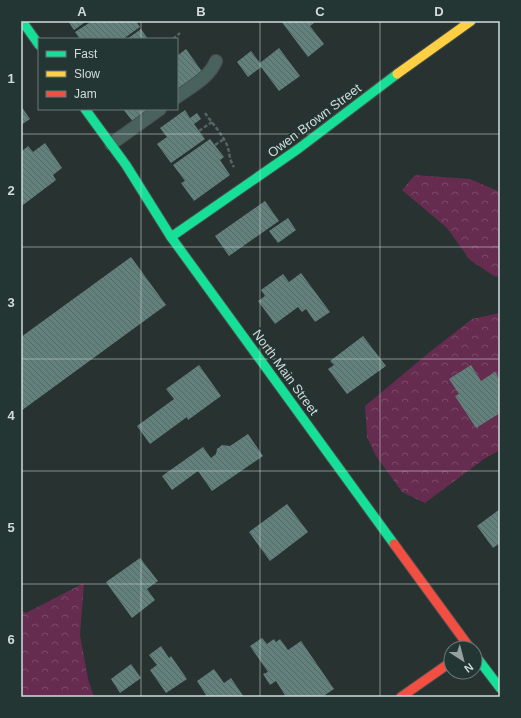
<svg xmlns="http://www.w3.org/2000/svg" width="521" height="718" viewBox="0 0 521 718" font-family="Arial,sans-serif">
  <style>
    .forest { fill: url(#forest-crowns) }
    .building { fill: url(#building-back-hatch) }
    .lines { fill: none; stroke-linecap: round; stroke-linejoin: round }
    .lane-casing { stroke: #47504e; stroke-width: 14 }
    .fast-casing { stroke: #47504e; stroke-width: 11 }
    .slow-casing { stroke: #47504e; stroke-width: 11 }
    .jam-casing { stroke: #47504e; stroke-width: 11 }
    .path { stroke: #546563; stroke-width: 2.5; stroke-dasharray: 4 2; stroke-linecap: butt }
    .lane { stroke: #49625e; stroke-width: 12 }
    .fast { stroke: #16e098; stroke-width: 9 }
    .slow { stroke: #ffcf43; stroke-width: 9 }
    .jam { stroke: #f24e42; stroke-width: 9 }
    .grid { fill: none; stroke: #d1dcda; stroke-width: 1; stroke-opacity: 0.55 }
    .labels { text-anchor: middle; stroke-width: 4; stroke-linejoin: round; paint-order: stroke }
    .street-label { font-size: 13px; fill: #d1dcda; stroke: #243633 }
    .neatline { fill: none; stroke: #d1dcda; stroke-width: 1.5 }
    .grid-label { font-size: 13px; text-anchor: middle; font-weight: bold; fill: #d1dcda }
  </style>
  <defs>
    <pattern id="forest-crowns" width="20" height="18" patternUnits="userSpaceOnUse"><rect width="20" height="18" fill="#652c50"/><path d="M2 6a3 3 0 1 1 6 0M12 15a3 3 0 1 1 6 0" fill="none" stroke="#7a4a69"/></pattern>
    <pattern id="building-back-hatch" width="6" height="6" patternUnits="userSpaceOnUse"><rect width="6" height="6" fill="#63817c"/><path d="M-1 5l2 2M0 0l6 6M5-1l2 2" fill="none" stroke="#556864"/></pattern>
  </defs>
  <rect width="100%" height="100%" fill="#283230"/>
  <g class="forest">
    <path d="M415,175L470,179L500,192V277L494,276L470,260L447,228L402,190Z"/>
    <path d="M500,313V450L484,459L425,503L402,492L376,456L367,437L365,406L431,351L472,319Z"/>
    <path d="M84,583L80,635L88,679L94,697H21V610L26,613Z"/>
  </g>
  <g class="building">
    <path d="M68,21H87L74,30Z"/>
    <path d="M92,21H136L140,27L123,39H80L75,32Z"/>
    <path d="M281,21H312L314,23L310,26L324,44L308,57Z"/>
    <path d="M141,29L148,39H127Z"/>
    <path d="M279,48L300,76L279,91L261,67L248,77L237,62L251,51L260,63Z"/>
    <path d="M186,49L203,73L177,91V56Z"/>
    <path d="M21,106L30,119L21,125Z"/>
    <path d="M123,109H152L133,122Z"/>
    <path d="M185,110L190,118L197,113L201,119L194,124L205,139L171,163L157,144L167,137L160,128Z"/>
    <path d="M210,139L224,157L220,160L230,175L194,201L181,183L185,181L173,165Z"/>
    <path d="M45,143L62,168L53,175L56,180L23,205L21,203V152L28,146L33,152Z"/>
    <path d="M265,201L279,221L229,256L215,236Z"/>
    <path d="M288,218L296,230L278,243L269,231Z"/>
    <path d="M131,257L166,305L21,411V337Z"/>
    <path d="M301,273L330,312L315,322L306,309L302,312L298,307L275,324L258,301L265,296L261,290L283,274L289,282Z"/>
    <path d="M363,336L386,366L347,394L328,369L334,365L330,361Z"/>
    <path d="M199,365L221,396L188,420L187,417L150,444L137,426L174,399L166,389Z"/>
    <path d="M471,365L481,381L495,372L500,380V413L476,428L455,396L459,394L449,379Z"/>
    <path d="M248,434L263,456L212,491L198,471L172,490L162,476L203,447L211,458L216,454L217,449L222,445L230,446Z"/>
    <path d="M287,504L308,532L270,561L249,532Z"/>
    <path d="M500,509V543L493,548L477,526Z"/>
    <path d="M140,558L158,581L147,589L155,600L132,618L106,582Z"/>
    <path d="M262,638L267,644L274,639L276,642L280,639L288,650L301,641L334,689L322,697H286L276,681L270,685L263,674L268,672L250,646Z"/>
    <path d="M161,646L169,658L171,656L187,679L166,693L150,670L157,665L149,655Z"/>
    <path d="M131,664L141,678L120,693L111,679Z"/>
    <path d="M214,669L224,683L231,678L244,697H204L206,695L197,681Z"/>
  </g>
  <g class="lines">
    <defs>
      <g id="lane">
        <path d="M177,97C191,87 209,78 216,61"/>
        <path d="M111,144L160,109"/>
      </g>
      <g id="fast">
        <path d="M22,21L39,45"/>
        <path d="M85,109L126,165L171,237L394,544"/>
        <path d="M171,237L298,149L397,74"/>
        <path d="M475,655L500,688"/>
      </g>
      <path id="slow" d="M397,74L471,21"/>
      <g id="jam">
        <path d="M394,544L470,648"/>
        <path d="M401,697L451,662"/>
      </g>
    </defs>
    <use href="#lane" class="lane-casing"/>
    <use href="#fast" class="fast-casing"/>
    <use href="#slow" class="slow-casing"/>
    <use href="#jam" class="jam-casing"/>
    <g class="path">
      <path d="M173,39L180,33"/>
      <path d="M205,113C212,123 222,134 227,145C230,153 229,160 234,167"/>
      <path d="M199,131L212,122"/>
      <path d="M215,145L224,139"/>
    </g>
    <use href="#lane" class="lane"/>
    <use href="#fast" class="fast"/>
    <use href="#slow" class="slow"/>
    <use href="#jam" class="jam"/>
  </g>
  <path class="grid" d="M141,21V39M260,21V697M380,21V697M141,109V697M21,134H500M21,247H500M21,359H500M21,471H500M21,584H500"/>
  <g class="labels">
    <g class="street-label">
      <text transform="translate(314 120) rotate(-37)" y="5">Owen Brown Street</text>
      <text transform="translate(286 372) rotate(54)" y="5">North Main Street</text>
    </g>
  </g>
  <rect width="521" height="718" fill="none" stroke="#243633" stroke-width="44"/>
  <rect x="38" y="38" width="140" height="72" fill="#243633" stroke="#697876"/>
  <rect x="46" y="51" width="20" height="6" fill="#16e098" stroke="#697876"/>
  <text x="74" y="58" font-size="12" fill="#d1dcda">Fast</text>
  <rect x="46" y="71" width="20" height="6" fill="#ffcf43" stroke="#697876"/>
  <text x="74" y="78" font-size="12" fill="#d1dcda">Slow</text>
  <rect x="46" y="91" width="20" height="6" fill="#f24e42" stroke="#697876"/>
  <text x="74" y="98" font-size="12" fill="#d1dcda">Jam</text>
  <g transform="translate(463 660) rotate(144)"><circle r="19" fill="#243633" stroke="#697876"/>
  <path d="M0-3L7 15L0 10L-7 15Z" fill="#96a09e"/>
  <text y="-6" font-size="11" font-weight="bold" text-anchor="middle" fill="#d1dcda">N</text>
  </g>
  <rect x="22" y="22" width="477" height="674" class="neatline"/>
  <g class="grid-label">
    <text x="82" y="16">A</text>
    <text x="201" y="16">B</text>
    <text x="320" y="16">C</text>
    <text x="439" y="16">D</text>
    <text x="11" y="83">1</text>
    <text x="11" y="195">2</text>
    <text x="11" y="307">3</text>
    <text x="11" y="420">4</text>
    <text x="11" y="532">5</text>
    <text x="11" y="644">6</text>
  </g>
</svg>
